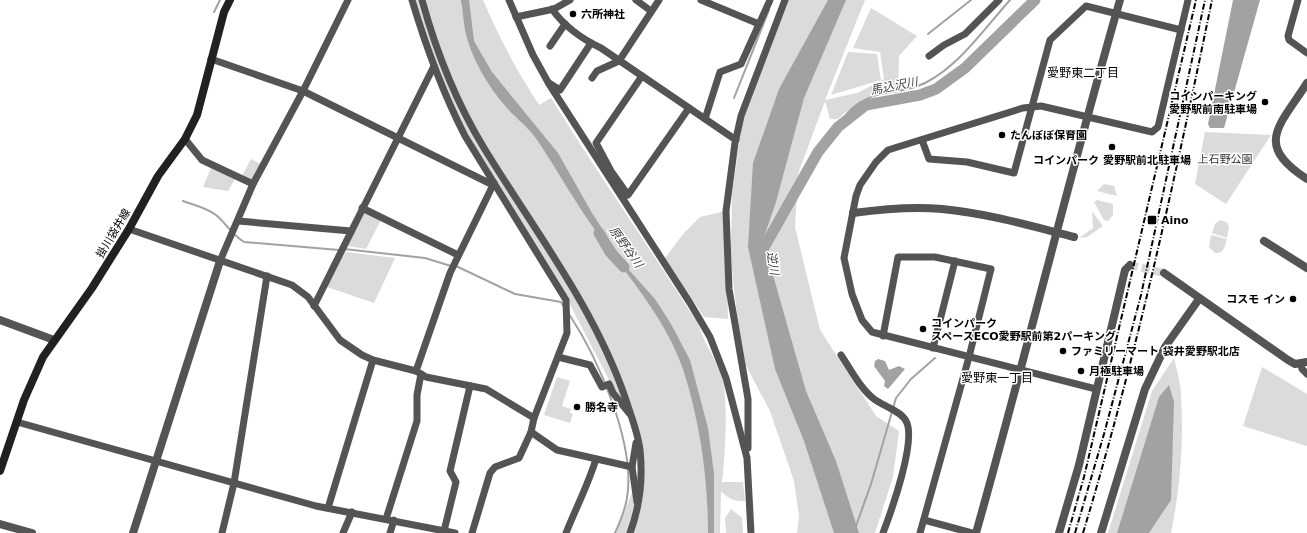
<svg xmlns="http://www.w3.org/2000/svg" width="1307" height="533" viewBox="0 0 1307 533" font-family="'DejaVu Sans','Noto Sans JP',sans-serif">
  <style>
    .green { fill: #dbdbdb }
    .water { fill: #a2a2a2 }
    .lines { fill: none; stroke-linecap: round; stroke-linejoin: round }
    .stream { stroke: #a2a2a2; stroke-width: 2 }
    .river { stroke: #a2a2a2; stroke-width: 11 }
    .tertiary-tunnel { stroke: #d9d9d9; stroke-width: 8; stroke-dasharray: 8 4; stroke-linecap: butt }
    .minor { stroke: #545454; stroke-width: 7 }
    .tertiary { stroke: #545454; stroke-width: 8 }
    .secondary { stroke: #212121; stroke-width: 8 }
    .rail { stroke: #000; stroke-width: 2; stroke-dasharray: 6 2 1 2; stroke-linecap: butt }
    .poi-dot { fill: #000; stroke: #fff; stroke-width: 1.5 }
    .labels { text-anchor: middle; stroke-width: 3; stroke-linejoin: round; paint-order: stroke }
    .poi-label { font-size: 11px; font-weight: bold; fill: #000; stroke: #fff; text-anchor: start }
    .park-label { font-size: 11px; fill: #323232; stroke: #fff }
    .street-label { font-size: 11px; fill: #000; stroke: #fff }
    .neighbourhood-label { font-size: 12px; fill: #000; stroke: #fff }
    .water-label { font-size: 12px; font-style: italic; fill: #434343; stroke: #fff }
  </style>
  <rect width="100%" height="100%" fill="#fff"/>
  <g class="green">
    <path d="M413,0H483C499,37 517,72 539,105L551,98C598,174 650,248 698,324C704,342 714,357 721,374C729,396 725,458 722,482H743L745,501C735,502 727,498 721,491L720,533H616L641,470L636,432L564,293L457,121Z"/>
    <path d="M787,0H865L825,100L857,93L884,79L880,52L853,48L871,8L917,36L899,56L898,89C868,94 860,99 838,119H830L825,101L798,174L795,227L820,330L876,416L899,431L893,477L875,533H797L799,516L794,481L770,411L742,358L732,271L731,246L732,195L742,123Z"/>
    <path d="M848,52L877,54L881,80L831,95Z"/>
    <path d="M1205,132L1271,135L1226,204L1195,184Z"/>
    <path d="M251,159L261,164L252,181L242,176Z"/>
    <path d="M211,168L235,179L228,191L203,187Z"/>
    <path d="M1104,184L1114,186L1117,196L1097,191Z"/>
    <path d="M1097,200L1113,204V215L1108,221L1104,220L1094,202Z"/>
    <path d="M726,211L728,319L704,317L665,258L684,233L700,217Z"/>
    <path d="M1092,211L1103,226L1087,237L1079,238L1093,228Z"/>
    <path d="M364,212L381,220L366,249L348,246Z"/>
    <path d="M1220,220L1226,222L1229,226L1227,238L1212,233L1215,224Z"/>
    <path d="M1211,235L1227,239C1225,246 1224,254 1215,253L1209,247Z"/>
    <path d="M346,252L395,258L374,303L324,286Z"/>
    <path d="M1174,358C1177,371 1181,384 1181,397C1184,443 1180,489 1171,533H1108L1152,391Z"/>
    <path d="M1262,367L1307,394V446L1243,426Z"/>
    <path d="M557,377L570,381L562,406L571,409L570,413L573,414L570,423L544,415Z"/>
    <path d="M731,509L742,518L743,533H726L725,518Z"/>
  </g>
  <g class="water">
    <path d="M461,0H469L474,41L492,72L558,153L592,213L629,270L655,299L671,324L690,360L708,428L714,474V533H708C708,478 700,422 683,369C666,319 628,277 598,234C575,203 557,169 535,137C527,126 515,117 506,107C487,85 471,58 465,30C463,20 463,10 461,0Z"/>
    <path d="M828,0H846L804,98L776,202L763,240L806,391L836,461L859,533H834L804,441L775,369L748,247L753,163L779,89Z"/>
    <path d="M1233,0H1260L1224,128H1210L1208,124Z"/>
    <path d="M878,359L885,361L889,370L899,366L905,369L888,389L884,386L885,381L874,366L875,361Z"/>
    <path d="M1169,385L1174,402L1171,500L1149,533H1117L1159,397Z"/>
  </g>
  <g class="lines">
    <g class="stream">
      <path d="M214,12L220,0"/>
      <path d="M928,34L971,0"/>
      <path d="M734,98L769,10"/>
      <path d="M827,141C844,116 854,98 886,93C899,91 913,89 925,83C960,65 984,29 1010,0"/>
      <path d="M183,201C194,205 207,208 216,215C226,223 231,234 244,242L339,250"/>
      <path d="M344,249L425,258L451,266"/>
      <path d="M456,266L515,294L561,302L564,307"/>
      <path d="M569,314C598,358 636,444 627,498C625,510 620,522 615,533"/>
      <path d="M856,526L871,484L896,398L911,379L935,358"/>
    </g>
    <g class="river">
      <path d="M599,233L610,252L624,267"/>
      <path d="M758,258L818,152L838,127L866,105L920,95L936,89L965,68L1035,0"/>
    </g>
    <path class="tertiary-tunnel" d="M1130,265L1164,273"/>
    <g class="minor">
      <path d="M412,0C426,47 443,93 465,136L566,300L567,333L534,418L531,432L519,458L495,467L490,473L472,533"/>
      <path d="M422,0C436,51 456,102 484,148C534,230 595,308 626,400C631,416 638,433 640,450C643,478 640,506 630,533"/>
      <path d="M509,0L533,55L549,84L690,303L710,337L726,378L747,458L751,533"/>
      <path d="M636,0L651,11"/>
      <path d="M701,0L759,24"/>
      <path d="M1298,0L1288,36L1289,40L1307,53"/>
      <path d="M552,9C564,26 582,39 601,48L736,140"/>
      <path d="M516,17L554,9L570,0"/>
      <path d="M550,46L565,24"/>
      <path d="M929,56L944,45L965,34L999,0"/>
      <path d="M211,59L303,91L493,185"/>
      <path d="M642,76L596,143L611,171L628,195L689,108"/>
      <path d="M592,78L597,71L619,61L659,0"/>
      <path d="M549,83L560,90L591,43"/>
      <path d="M705,119L720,72L741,64L770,0"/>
      <path d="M185,139L202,160L253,184"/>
      <path d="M922,140L929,159L967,162L1014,173L1050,40L1086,6L1181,30"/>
      <path d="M362,208L458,255"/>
      <path d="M238,221L351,231"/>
      <path d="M129,229L292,285L308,297L340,340L362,355L373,360L416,371L426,377L486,389L534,418"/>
      <path d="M220,261L253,184L303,91L348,0"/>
      <path d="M314,306L434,66"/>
      <path d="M883,336L898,257H935L991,269L969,357L920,533"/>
      <path d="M933,348L955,261"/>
      <path d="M841,355C851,370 860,388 874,399C883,406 901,411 906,421C917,440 891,512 883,533"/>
      <path d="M558,357L590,365L602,387L609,384L613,393L629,413"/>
      <path d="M1301,364L1302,369L1307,374"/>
      <path d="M416,371L450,273L494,183"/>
      <path d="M1096,389L872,332L862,320L852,294L844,258L856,196L860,185L876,162L888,150L1023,108L1041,106L1152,132L1158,127L1188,0"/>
      <path d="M17,422L316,506L455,533"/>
      <path d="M531,432L557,450L632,467"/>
      <path d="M636,443L632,467L637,502"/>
      <path d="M748,448V399L729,289L726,211L735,143L741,116L785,0"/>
      <path d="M328,508L373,360"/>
      <path d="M386,519L417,421V395L421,374"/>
      <path d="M924,520L972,533"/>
      <path d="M444,531L456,482L450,471L470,386"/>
      <path d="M222,533L234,483L267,276"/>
      <path d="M343,533L352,512"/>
      <path d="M390,533L394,520"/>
      <path d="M566,533C576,508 588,485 596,459"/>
    </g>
    <g class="tertiary">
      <path d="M1307,83C1280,126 1253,144 1307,179"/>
      <path d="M853,213C882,209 912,206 942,209C986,213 1031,226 1074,237"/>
      <path d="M1264,241L1307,268"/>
      <path d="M1164,273L1288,360L1295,364L1307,362"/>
      <path d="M0,320L54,340"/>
      <path d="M0,524L32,533"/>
      <path d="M133,533L220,261"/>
      <path d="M976,533C1026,356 1069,177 1120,0"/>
      <path d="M1059,533L1079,465L1125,270L1130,265"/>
      <path d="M1101,533L1145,389L1165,347L1199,299"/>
    </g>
    <path class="secondary" d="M0,471L24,400L43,357L92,288L129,229L158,176L185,139L197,115L224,12L230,0"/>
    <g class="rail">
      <path d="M1068,533L1084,477L1196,0"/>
      <path d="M1075,533L1104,434L1141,295L1205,0"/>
      <path d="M1083,533C1136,358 1175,179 1212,0"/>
    </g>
  </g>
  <g class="poi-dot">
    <circle cx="573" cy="14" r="4"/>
    <circle cx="1265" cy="102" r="4"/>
    <circle cx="1002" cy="135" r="4"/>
    <circle cx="1112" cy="147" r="4"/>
    <rect x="1147" y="215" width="10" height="10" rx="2"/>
    <circle cx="1293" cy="299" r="4"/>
    <circle cx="923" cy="329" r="4"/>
    <circle cx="1063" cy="351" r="4"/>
    <circle cx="1081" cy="371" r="4"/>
    <circle cx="577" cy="407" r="4"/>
  </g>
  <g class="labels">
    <g class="poi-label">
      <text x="581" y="18">六所神社</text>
      <text x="1257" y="100" text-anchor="end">コインパーキング<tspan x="1257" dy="13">愛野駅前南駐車場</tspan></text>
      <text x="1010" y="139">たんぽぽ保育園</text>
      <text x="1112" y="164" text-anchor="middle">コインパーク 愛野駅前北駐車場</text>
      <text x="1161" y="224">Aino</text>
      <text x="1285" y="303" text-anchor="end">コスモ イン</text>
      <text x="931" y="327">コインパーク<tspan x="931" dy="13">スペースECO愛野駅前第2パーキング</tspan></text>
      <text x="1071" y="355">ファミリーマート 袋井愛野駅北店</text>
      <text x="1089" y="375">月極駐車場</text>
      <text x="585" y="411">勝名寺</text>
    </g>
    <g class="park-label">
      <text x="1225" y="163">上石野公園</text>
    </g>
    <g class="street-label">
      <text transform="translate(113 233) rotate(-59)" y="4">掛川袋井線</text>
    </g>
    <g class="neighbourhood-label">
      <text x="1083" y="77">愛野東二丁目</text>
      <text x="997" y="382">愛野東一丁目</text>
    </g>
    <g class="water-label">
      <text transform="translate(894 86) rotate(-11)" y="4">馬込沢川</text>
      <text transform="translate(626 247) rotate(54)" y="4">原野谷川</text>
      <text transform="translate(773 263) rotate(82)" y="4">逆川</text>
    </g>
  </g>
</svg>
